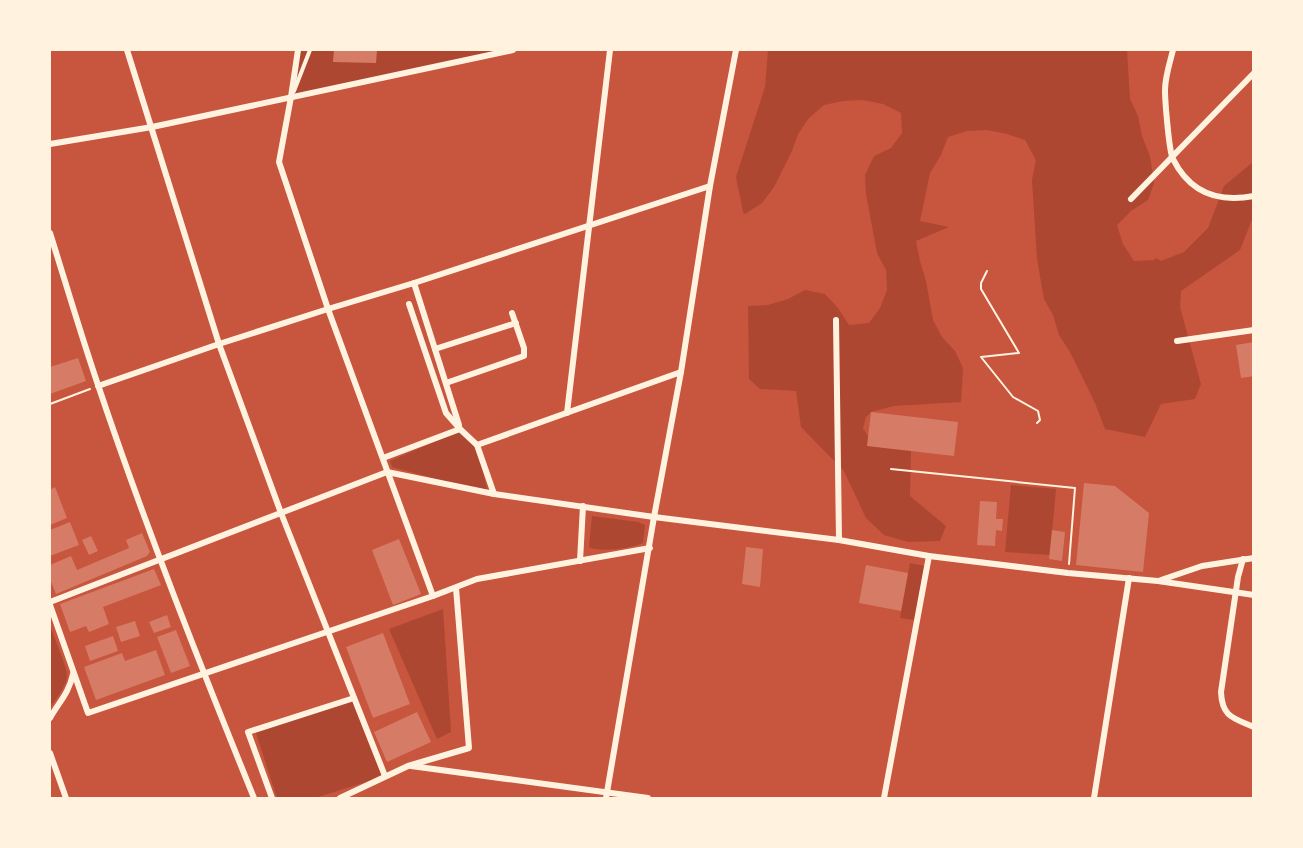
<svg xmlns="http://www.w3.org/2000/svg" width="1303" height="848" viewBox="0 0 1303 848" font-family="'Noto Serif',serif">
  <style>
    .green { fill: #ae4732 }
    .building { fill: #d67c66 }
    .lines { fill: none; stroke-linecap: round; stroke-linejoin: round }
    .path { stroke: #fff3e0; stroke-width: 2 }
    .service { stroke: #fff3e0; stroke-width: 4 }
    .minor { stroke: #fff3e0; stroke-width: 6 }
  </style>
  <rect width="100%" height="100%" fill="#c8553d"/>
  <g class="green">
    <path d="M300,50H508L293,96Z"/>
    <path d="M768,50H1127L1130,99L1138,116L1142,136L1150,156L1154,183L1148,200L1131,211L1117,225L1123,244L1134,261L1154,260L1156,258L1161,261L1184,252L1208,228L1224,186L1253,162V217L1240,250L1181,291L1180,307L1201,384L1195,399L1161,404L1145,437L1105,429L1095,403L1070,352L1059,335L1053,315L1044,299L1037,259L1032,180L1036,160L1025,140L1007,134L987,130L967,131L948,137L941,155L930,173L920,221L949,227L916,241L920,261L926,281L933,320L942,337L955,351L963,368L961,402L894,406L871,412L866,417L863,428L868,436L901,442L911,451L910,496L946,526L940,541L908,542L884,535L866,518L844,471L801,427L796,391L760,389L749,379L748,306L768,305L788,299L805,290L825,294L838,308L849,325L869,323L880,308L887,290L886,270L877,253L866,194L865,175L874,156L891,148L902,133L901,113L883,104L863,100L843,101L824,105L809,118L798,134L792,151L774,187L762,203L745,214L743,212L736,177L765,87Z"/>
    <path d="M461,430L477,445L488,493L392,467L390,461Z"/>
    <path d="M1011,485L1056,489L1050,555L1005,552Z"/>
    <path d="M592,516L638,522L645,525L643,543C632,548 600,553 589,547Z"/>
    <path d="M910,563L924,566L915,620L900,618Z"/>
    <path d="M443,609L451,732L437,739L389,629Z"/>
    <path d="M50,625C53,636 68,668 67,677C66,685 56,701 50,706Z"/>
    <path d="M354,698L385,776L315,798H277L255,730Z"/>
  </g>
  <g class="building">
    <path d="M334,50H377L376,63L333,62Z"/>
    <path d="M1254,342V376L1241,378L1236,345Z"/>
    <path d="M78,358L86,381L50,394V367Z"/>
    <path d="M871,412L958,422L954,456L867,446Z"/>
    <path d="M1084,483L1115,486L1149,513L1143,572L1076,565Z"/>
    <path d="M55,487L67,518L50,525V490Z"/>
    <path d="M980,501L997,502L996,519H1003L1002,531L996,530L995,546L977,545Z"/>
    <path d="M70,522L79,545L50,556V530Z"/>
    <path d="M1052,530L1065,532L1062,561L1049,559Z"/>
    <path d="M142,533L150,552L147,556L56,594L50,579V565L71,556L77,570L129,548L126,540Z"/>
    <path d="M91,536L98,551L89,555L82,540Z"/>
    <path d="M399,539L421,594L393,605L372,550Z"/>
    <path d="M746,547L763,549L760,587L742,584Z"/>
    <path d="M866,565L908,573L901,611L859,603Z"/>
    <path d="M154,569L161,585L103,607L109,624L89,632L86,626L70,632L60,604Z"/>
    <path d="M167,615L171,627L154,633L149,622Z"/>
    <path d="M135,621L140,636L121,642L116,627Z"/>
    <path d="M176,630L190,666L171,673L157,637Z"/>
    <path d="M383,633L410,704L373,718L346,647Z"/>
    <path d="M113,636L118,651L90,661L85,646Z"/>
    <path d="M156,650L165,675L96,700L84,667L122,653L125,661Z"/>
    <path d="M417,712L431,742L387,762L374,732Z"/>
  </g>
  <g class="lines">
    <g class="path">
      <path d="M987,271L981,283V289L1019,353L981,357L1013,397L1038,411L1040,420L1037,423"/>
      <path d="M50,404L90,389"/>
      <path d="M891,469L1075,488L1069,564"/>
    </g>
    <path class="service" d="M294,91L310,50"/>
    <g class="minor">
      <path d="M127,50L219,344L281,513L385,776"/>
      <path d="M298,50L291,97L279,162L328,309L433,596"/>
      <path d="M1173,50C1170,62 1165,77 1165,90C1165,100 1169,152 1173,159C1190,193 1218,203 1254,196"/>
      <path d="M50,144L152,127L513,50"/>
      <path d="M1131,199L1254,73"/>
      <path d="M50,233C66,284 81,335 98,385C145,525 199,662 254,798"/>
      <path d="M414,283L459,425"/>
      <path d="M409,304L446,413L461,430L477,445L494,494"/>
      <path d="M836,320L839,540"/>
      <path d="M1177,341L1254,330"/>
      <path d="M435,349L516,323"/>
      <path d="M446,383L524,356V348L512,313"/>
      <path d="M98,386L219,344L328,309L414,283L710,186"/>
      <path d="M567,413L610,50"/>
      <path d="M477,445L681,372"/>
      <path d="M383,458L460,429"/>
      <path d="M1243,559L1238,577L1221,692C1222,717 1233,718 1254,727"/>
      <path d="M580,561L583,506"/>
      <path d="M1161,580L1202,566L1254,558"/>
      <path d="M50,602L387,472L494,494L654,517L839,540L929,556L1068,573L1158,581L1254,595"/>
      <path d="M50,605L88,713L433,596L477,579L650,548"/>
      <path d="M50,718C59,702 69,693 73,674"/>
      <path d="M50,753L66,798"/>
      <path d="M411,766L648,798"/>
      <path d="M272,798L248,732L354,698"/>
      <path d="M340,798L408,766L469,748L456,588"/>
      <path d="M606,798L654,517L681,372L710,186L736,50"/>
      <path d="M884,798L929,556"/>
      <path d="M1094,798L1129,578"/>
    </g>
  </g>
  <rect width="1303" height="848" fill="none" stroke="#fff3e0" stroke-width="102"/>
</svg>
